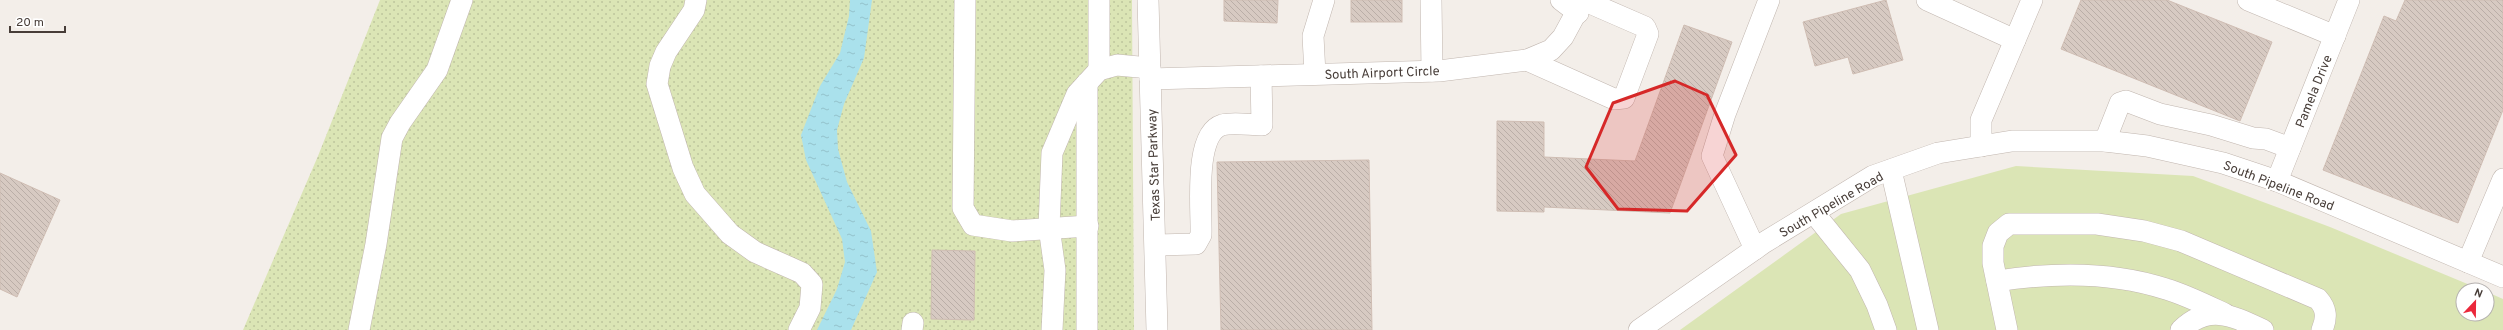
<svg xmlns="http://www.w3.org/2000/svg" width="2503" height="330" viewBox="0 0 2503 330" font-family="Overpass,sans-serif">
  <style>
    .grass { fill: url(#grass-dots) }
    .park { fill: #dbe5b5 }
    .water { fill: url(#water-ripples) }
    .building { fill: url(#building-back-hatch); stroke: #cfbdb3 }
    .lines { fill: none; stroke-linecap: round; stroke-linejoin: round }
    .minor-casing { stroke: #c1b6af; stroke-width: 22 }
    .minor { stroke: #fff; stroke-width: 21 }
    .marked { fill: #d62828; fill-opacity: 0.2; stroke: #d62828; stroke-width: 3; stroke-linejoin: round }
    .labels { text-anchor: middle; stroke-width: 3.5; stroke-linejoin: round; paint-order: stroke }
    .street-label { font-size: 13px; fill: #473d38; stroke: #fff }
  </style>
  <defs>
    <pattern id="grass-dots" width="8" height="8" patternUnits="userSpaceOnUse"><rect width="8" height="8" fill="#dbe5b5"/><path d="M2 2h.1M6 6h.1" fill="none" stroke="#bdc59c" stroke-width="1.8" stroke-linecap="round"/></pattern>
    <pattern id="water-ripples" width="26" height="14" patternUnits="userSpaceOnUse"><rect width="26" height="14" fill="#aae1ec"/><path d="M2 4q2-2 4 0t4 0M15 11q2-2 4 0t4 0" fill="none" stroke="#94c2cb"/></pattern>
    <pattern id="building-back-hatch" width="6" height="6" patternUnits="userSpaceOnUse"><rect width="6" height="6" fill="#d7cac2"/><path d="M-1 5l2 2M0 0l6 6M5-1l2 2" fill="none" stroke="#baaea7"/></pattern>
  </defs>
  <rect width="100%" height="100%" fill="#f3eee9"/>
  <path class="grass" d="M380,0H1132L1134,330H243L318,156Z"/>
  <path class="park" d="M2016,166L2193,176L2330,227L2482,290H2463V314H2487V292L2503,299V330H1680L1841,214Z"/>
  <path class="water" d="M850,0H872L864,58L844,104L837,130L838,149L847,182L871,231L877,272L851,330H817L837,289L845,262L842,239L806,160L801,135L820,86L840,53L849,16Z"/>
  <g class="building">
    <path d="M1224,0H1278L1277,23L1224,21Z"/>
    <rect x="1351" y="0" width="51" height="22"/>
    <path d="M1886,0L1903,60L1853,74L1848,57L1815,66L1803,22Z"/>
    <path d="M2081,0H2167L2272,42L2240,121L2061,49Z"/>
    <path d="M2405,0H2503V110L2458,223L2323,170L2384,16L2396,21Z"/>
    <path d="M1684,25L1732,42L1670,213L1544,207V212L1497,211V121L1544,122V157L1635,161Z"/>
    <path d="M1369,160L1372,330H1221L1217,162Z"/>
    <path d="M0,173L60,200L17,297L0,289Z"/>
    <path d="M932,250L975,251L974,320L931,319Z"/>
  </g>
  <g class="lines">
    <defs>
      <g id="minor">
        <path d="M696,0L694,10L666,52L660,66L657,84L683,168L695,194L730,234L755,252L802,273L812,284L810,308L799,330"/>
        <path d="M965,0L963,208L973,225L1012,231L1088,226"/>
        <path d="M1099,0V70"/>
        <path d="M1148,0L1157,330"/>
        <path d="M1431,0L1432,71"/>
        <path d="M1561,0L1578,13"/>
        <path d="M1927,0L2015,40"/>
        <path d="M2248,0L2335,36"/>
        <path d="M1527,60L1614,99L1624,98L1648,34L1645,27L1583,0"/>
        <path d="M1315,74L1313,36L1324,0"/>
        <path d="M1150,79L1439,71L1527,60L1551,50L1563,37L1583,0"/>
        <path d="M2105,141L2120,103L2126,101L2160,114L2211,125L2253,138L2266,139L2290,148"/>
        <path d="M1981,146V120L2032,0"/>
        <path d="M1891,170L1928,330"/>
        <path d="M2277,181L2349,0"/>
        <path d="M1814,213L1860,270L1877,305L1886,330"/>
        <path d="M1156,245L1196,244L1201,235C1202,211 1193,134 1222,125C1233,122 1250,125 1262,125L1261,76"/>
        <path d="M1755,249L1712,156L1725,114L1769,0"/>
        <path d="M2468,262L2503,179"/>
        <path d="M1997,281C2054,272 2111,271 2166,289C2186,295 2206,305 2225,314"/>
        <path d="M359,330L376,244L392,138L400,123L437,70L462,0"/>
        <path d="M912,330L913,323"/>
        <path d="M1052,330L1055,270L1049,227L1052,153L1077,94L1099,70L1117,65L1150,68"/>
        <path d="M1087,330V83"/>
        <path d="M1639,330L1765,242L1873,176L1938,153L2012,141H2105L2147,146L2223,163L2277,181L2503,277"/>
        <path d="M2007,330L1993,263V246L1998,233L2009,224H2097L2144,231L2181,241L2318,299C2327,309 2327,318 2322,330"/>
        <path d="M2181,330C2209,303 2233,316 2263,330"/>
      </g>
    </defs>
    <use href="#minor" class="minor-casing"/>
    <use href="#minor" class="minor"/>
  </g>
  <path class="marked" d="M1675,81L1707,95L1736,155L1687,211L1618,209L1586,167L1613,103Z"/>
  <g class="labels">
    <g class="street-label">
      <text transform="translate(1382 72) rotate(-2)" y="5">South Airport Circle</text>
      <text transform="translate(2313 91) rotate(-68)" y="5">Pamela Drive</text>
      <text transform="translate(1153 165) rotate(-92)" y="5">Texas Star Parkway</text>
      <text transform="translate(2279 185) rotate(21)" y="5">South Pipeline Road</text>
      <text transform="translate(1831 204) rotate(-30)" y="5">South Pipeline Road</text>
    </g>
  </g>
  <g transform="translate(2475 302) rotate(22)"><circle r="19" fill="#ffffff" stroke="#b5b1af"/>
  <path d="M0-3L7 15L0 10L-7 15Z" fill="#eb283b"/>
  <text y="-6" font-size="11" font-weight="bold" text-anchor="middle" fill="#473d38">N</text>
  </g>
  <path d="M10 26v6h55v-6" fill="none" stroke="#473d38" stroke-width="2"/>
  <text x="16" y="26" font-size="12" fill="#473d38" stroke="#ffffff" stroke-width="3" paint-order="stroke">20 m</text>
</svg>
